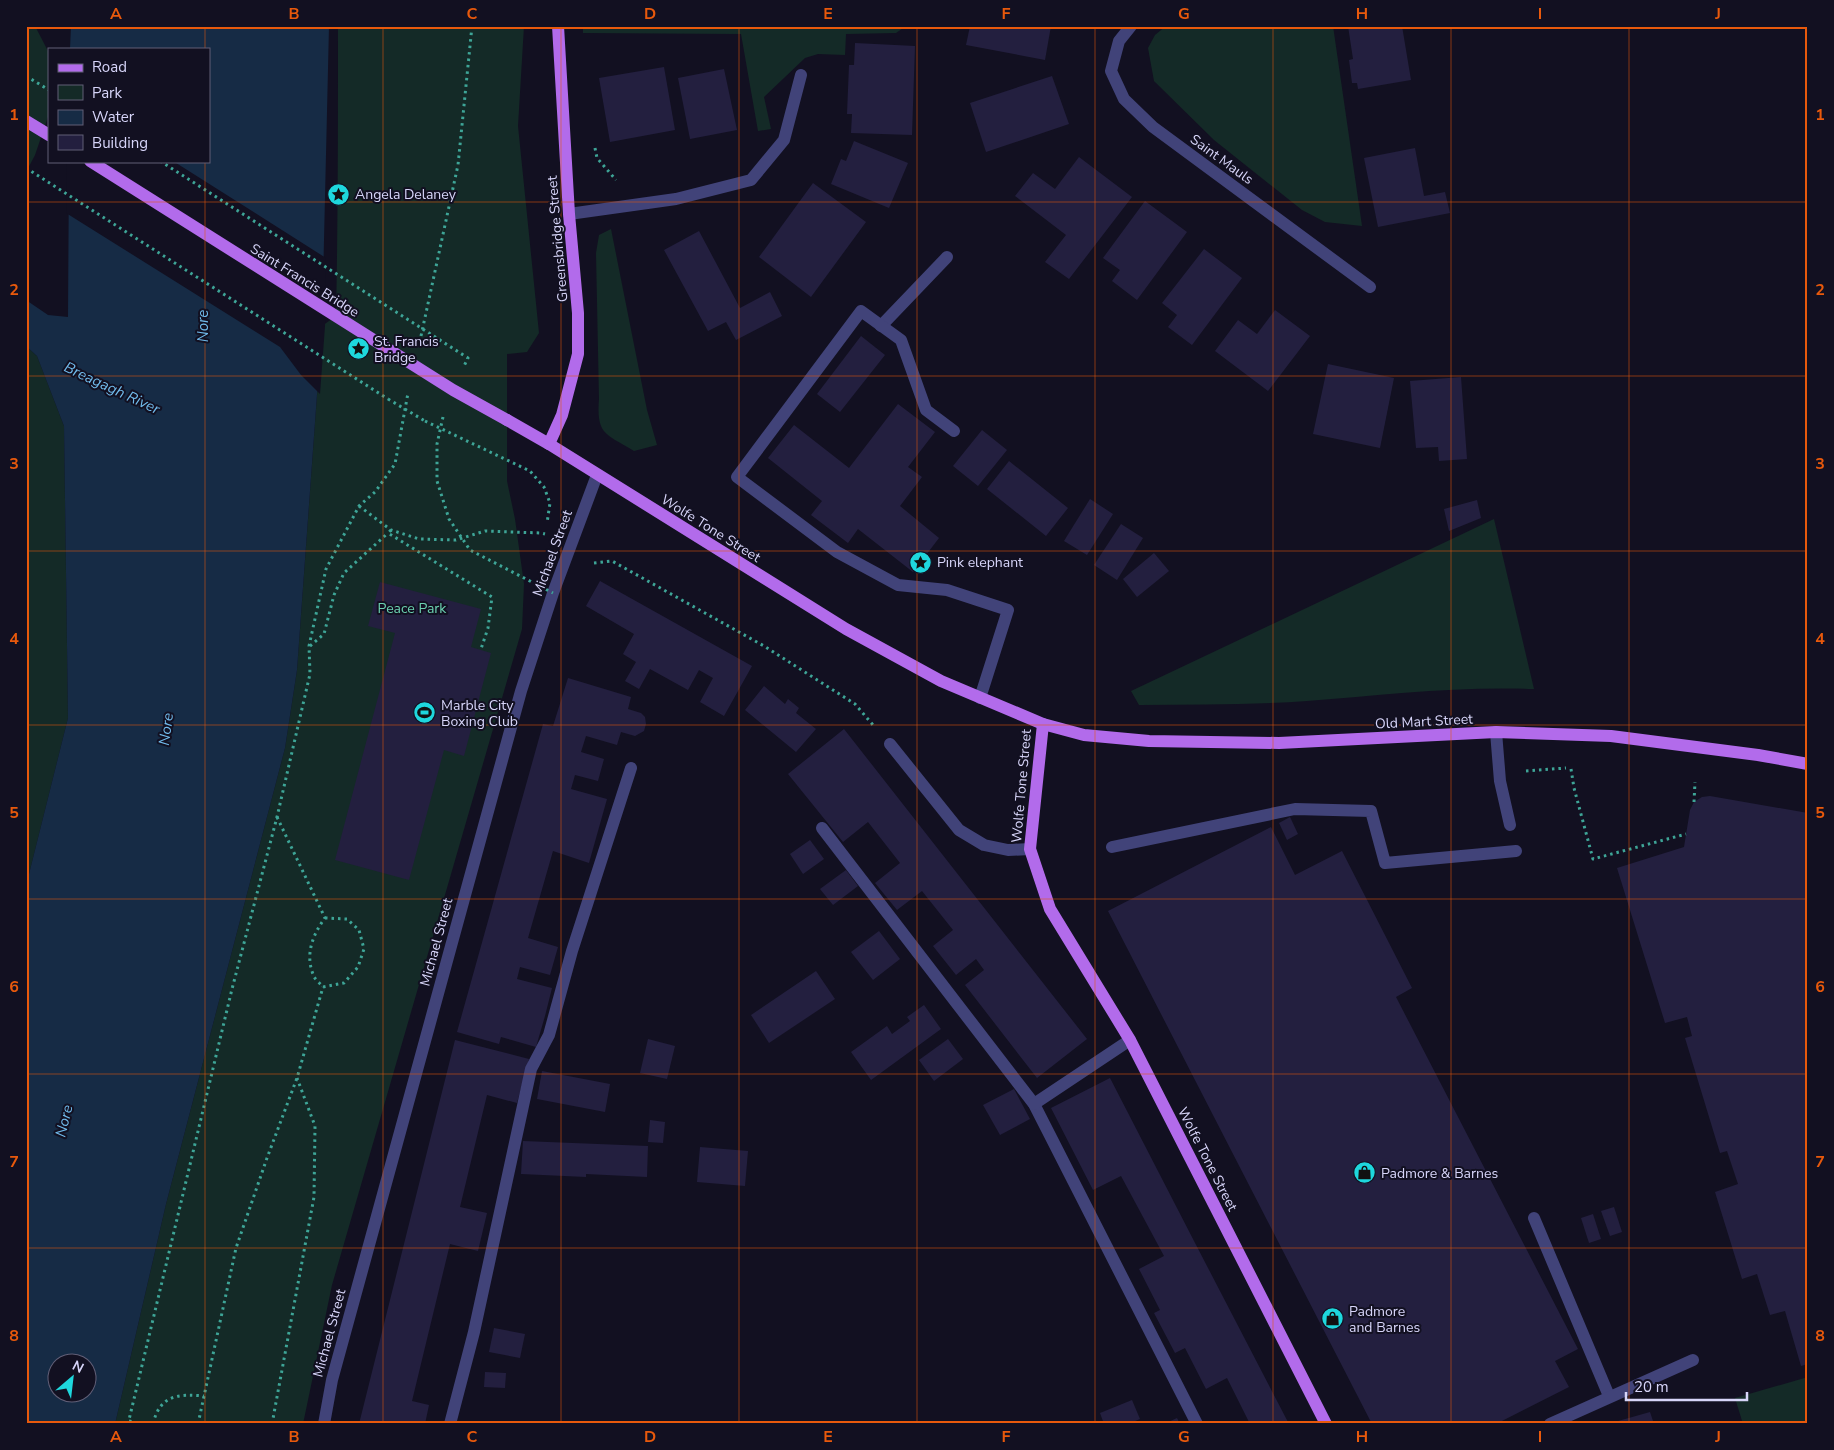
<svg xmlns="http://www.w3.org/2000/svg" width="1834" height="1450" viewBox="0 0 1834 1450" font-family="'Nunito Sans',sans-serif">
  <style>
    .green { fill: #142a27 }
    .water { fill: #162b45; fill-rule: evenodd }
    .pier { fill: #121021 }
    .building { fill: #231f3f }
    .lines { fill: none; stroke-linecap: round; stroke-linejoin: round }
    .path { stroke: #3ea597; stroke-width: 3; stroke-dasharray: 2.5 4; stroke-linecap: butt }
    .minor { stroke: #414379; stroke-width: 12 }
    .major { stroke: #b26beb; stroke-width: 12 }
    .path-bridge { stroke: #3ea597; stroke-width: 3; stroke-dasharray: 2.5 4; stroke-linecap: butt }
    .major-bridge { stroke: #b26beb; stroke-width: 12 }
    .grid { fill: none; stroke: #e8590c; stroke-width: 1; stroke-opacity: 0.55 }
    .labels { text-anchor: middle; stroke-width: 4; stroke-linejoin: round; paint-order: stroke }
    .street-label { font-size: 14px; fill: #d7d5f9; stroke: #121021 }
    .poi-label { font-size: 14px; fill: #d7d5f9; stroke: #121021; text-anchor: start }
    .park-label { font-size: 14px; fill: #6bd0b0; stroke: #121021 }
    .water-label { font-size: 15px; font-style: italic; fill: #71bbec; stroke: #121021 }
    .neatline { fill: none; stroke: #e8590c; stroke-width: 2 }
    .grid-label { font-size: 16px; text-anchor: middle; font-weight: bold; fill: #e8590c }
  </style>
  <rect width="100%" height="100%" fill="#121021"/>
  <g class="green">
    <path d="M26,26H35L49,53V114L35,155L26,172Z"/>
    <path d="M338,26H524L518,126L539,333L527,352L507,354V481L515,519L524,584L522,629L332,1285L303,1424H115L166,1204L285,748L297,670L322,326L336,316C338,219 338,123 338,26Z"/>
    <path d="M583,26H906L896,33L846,34L845,55L818,54L805,58L764,97L771,129L758,131L741,34L583,33Z"/>
    <path d="M1166,26H1333L1362,226L1325,222L1302,210L1214,140L1154,81L1148,48L1155,35Z"/>
    <path d="M611,229L647,410L657,445L634,451C607,434 596,436 599,399L596,253L599,235Z"/>
    <path d="M26,346L37,356L64,426L68,718L26,886Z"/>
    <path d="M1494,519L1534,689C1458,686 1383,695 1307,701C1251,705 1195,704 1139,705L1131,691Z"/>
    <path d="M1808,1377V1424H1743L1735,1398Z"/>
  </g>
  <path class="water" d="M71,26H329L322,326L297,670L285,748L166,1204L115,1424H26V886L68,718L64,426L37,356L26,346V300L48,315L68,317L69,161H209V49H70ZM58,1362H88V1392H58Z"/>
  <path class="pier" d="M67,161H173L326,258L325,326L320,394L301,375L280,347L66,213Z"/>
  <g class="building">
    <path d="M970,26H1051L1045,60L966,45Z"/>
    <path d="M1348,26H1402L1411,80L1358,89L1357,83H1352L1349,60L1353,59Z"/>
    <path d="M855,43L915,46L912,135L851,133L852,114H847L849,65H854Z"/>
    <path d="M664,67L675,130L610,142L599,78Z"/>
    <path d="M724,69L737,130L690,139L678,78Z"/>
    <path d="M1052,76L1069,124L986,152L970,103Z"/>
    <path d="M854,141L908,163L889,208L831,184L841,159L846,161Z"/>
    <path d="M1415,148L1424,196L1445,192L1450,213L1378,227L1364,158Z"/>
    <path d="M1079,157L1132,197L1069,279L1045,262L1066,235L1015,196L1033,173L1055,189Z"/>
    <path d="M813,183L866,222L811,297L759,257Z"/>
    <path d="M1145,201L1187,232L1137,300L1112,281L1120,270L1103,258Z"/>
    <path d="M699,231L740,308L770,292L782,316L736,340L726,322L708,331L664,250Z"/>
    <path d="M1204,249L1242,278L1192,345L1168,327L1177,315L1162,303Z"/>
    <path d="M1275,310L1310,336L1268,391L1215,351L1238,320L1257,334Z"/>
    <path d="M861,336L885,355L840,412L817,394Z"/>
    <path d="M1328,364L1394,378L1380,448L1313,434Z"/>
    <path d="M1461,377L1467,459L1439,461L1438,447L1416,448L1410,381Z"/>
    <path d="M898,404L935,432L908,467L922,477L900,506L939,538L913,572L858,529L848,543L811,515L822,501L768,458L794,425L849,468Z"/>
    <path d="M982,430L1007,450L978,486L953,466Z"/>
    <path d="M1009,461L1068,508L1046,536L987,489Z"/>
    <path d="M1090,499L1113,514L1087,555L1064,541Z"/>
    <path d="M1477,500L1481,518L1449,531L1444,509Z"/>
    <path d="M1121,524L1143,538L1117,580L1094,565Z"/>
    <path d="M1154,553L1169,571L1137,597L1123,579Z"/>
    <path d="M600,581L752,666L724,716L700,702L713,678L699,670L688,690L650,669L639,689L625,681L636,662L623,654L634,634L586,606Z"/>
    <path d="M380,582L481,609L471,647L491,653L464,756L444,750L409,880L335,860L395,633L368,626Z"/>
    <path d="M568,678L631,697L628,709L641,713L645,717L646,724L644,731L635,736L621,732L617,745L586,736L581,752L604,759L598,781L575,775L571,789L607,799L589,863L553,851L528,938L558,947L550,975L520,967L517,979L552,988L545,1016L536,1047L501,1037L499,1044L457,1032L543,724L553,726Z"/>
    <path d="M764,686L785,704L788,699L799,708L796,713L816,729L796,752L745,710Z"/>
    <path d="M844,729L1087,1039L1037,1078L965,985L984,970L976,959L956,975L933,946L953,930L922,891L897,910L875,883L900,863L868,822L843,842L788,774Z"/>
    <path d="M1710,796L1808,813V1364L1801,1366L1785,1311L1770,1315L1757,1274L1742,1279L1715,1192L1738,1184L1727,1151L1720,1153L1685,1038L1692,1036L1687,1017L1665,1023L1617,868L1684,847L1690,810L1694,802L1702,797Z"/>
    <path d="M1290,817L1298,834L1287,840L1279,823Z"/>
    <path d="M1271,827L1295,875L1342,851L1412,988L1396,997L1578,1349L1555,1361L1569,1387L1496,1424H1372L1108,911Z"/>
    <path d="M810,840L824,859L803,874L790,854Z"/>
    <path d="M846,870L858,886L833,905L820,889Z"/>
    <path d="M879,931L900,959L873,980L851,952Z"/>
    <path d="M816,971L835,999L769,1043L751,1015Z"/>
    <path d="M924,1005L941,1029L871,1080L851,1052L887,1026L892,1034L910,1021L907,1017Z"/>
    <path d="M648,1039L675,1046L667,1079L640,1073Z"/>
    <path d="M948,1039L963,1059L934,1081L919,1060Z"/>
    <path d="M455,1040L529,1059L517,1103L487,1095L460,1207L487,1213L478,1251L450,1244L412,1401L429,1405L425,1424H359Z"/>
    <path d="M542,1071L610,1084L605,1112L537,1099Z"/>
    <path d="M1110,1078L1194,1241L1289,1424H1250L1227,1378L1206,1389L1185,1348L1175,1353L1154,1313L1160,1310L1139,1269L1164,1256L1121,1176L1093,1190L1051,1108Z"/>
    <path d="M1014,1089L1030,1119L1000,1135L983,1105Z"/>
    <path d="M650,1120L665,1122L663,1143L648,1142Z"/>
    <path d="M523,1141L648,1146L647,1177L586,1174V1177L521,1174Z"/>
    <path d="M700,1147L748,1151L745,1186L697,1182Z"/>
    <path d="M1614,1207L1622,1232L1610,1236L1601,1211Z"/>
    <path d="M1593,1214L1601,1239L1589,1243L1581,1218Z"/>
    <path d="M494,1328L525,1334L520,1358L489,1352Z"/>
    <path d="M485,1372L506,1373L505,1388L484,1387Z"/>
    <path d="M1132,1400L1140,1419L1128,1424H1104L1100,1413Z"/>
    <path d="M1650,1412L1654,1424H1611V1423Z"/>
    <path d="M1177,1418L1180,1424H1164Z"/>
  </g>
  <g class="lines">
    <g class="path">
      <path d="M26,76L49,90"/>
      <path d="M595,148L597,158L616,180"/>
      <path d="M160,161L468,358L464,366"/>
      <path d="M26,168L388,399"/>
      <path d="M421,336L458,165L472,26"/>
      <path d="M425,421L530,471L544,487L550,503L547,523"/>
      <path d="M359,506L391,530L419,539L456,540L485,531L541,533L545,534"/>
      <path d="M391,530L388,533L492,597L488,628L481,649"/>
      <path d="M594,563L612,561L764,646L855,704L873,725"/>
      <path d="M310,646L324,634L334,595L344,573L388,533"/>
      <path d="M1571,769L1574,788L1593,859L1686,834"/>
      <path d="M1526,771L1566,768"/>
      <path d="M1694,802L1695,782"/>
      <path d="M277,817L325,918"/>
      <path d="M325,918L347,919L359,930L364,949L358,967L344,983L323,987C320,983 314,979 313,974C305,954 313,934 325,918Z"/>
      <path d="M129,1421L142,1424"/>
      <path d="M128,1424L232,989L277,817L310,674L309,646L326,569L359,506L375,492L395,464L408,393"/>
      <path d="M153,1424C160,1394 179,1394 204,1396"/>
      <path d="M198,1424L236,1248L267,1158L297,1078L323,987"/>
      <path d="M272,1424L314,1197L315,1126L297,1078"/>
    </g>
    <g class="minor">
      <path d="M1131,26L1119,41L1111,71L1124,99L1153,127L1370,287"/>
      <path d="M569,214L676,199L751,180L784,140L801,75"/>
      <path d="M881,326L947,257"/>
      <path d="M954,431L926,410L901,340L861,311L737,477L837,552L898,585L947,590L1008,610L980,698"/>
      <path d="M1496,732L1500,781L1510,825"/>
      <path d="M890,744L959,830L984,845L1008,850L1030,849"/>
      <path d="M822,828L1034,1104L1197,1424"/>
      <path d="M1112,847L1295,809L1371,811L1385,863L1516,851"/>
      <path d="M1034,1104L1130,1040"/>
      <path d="M1534,1218L1609,1396"/>
      <path d="M324,1424L332,1380L521,691L553,593L597,475"/>
      <path d="M450,1424L474,1332L531,1069L549,1035L572,951L631,768"/>
      <path d="M1550,1424L1693,1360"/>
    </g>
    <g class="major">
      <path d="M26,121L49,135"/>
      <path d="M507,420L549,444L846,629L941,681L1043,724L1084,735L1149,741L1279,743L1496,732L1611,736L1758,755L1808,764"/>
      <path d="M549,444L562,415L578,354V313L569,214L558,26"/>
      <path d="M1043,724L1030,849L1050,909L1130,1040L1326,1424"/>
    </g>
    <g class="path-bridge">
      <path d="M388,399L425,421"/>
      <path d="M443,417L437,444V481L449,519L470,550L553,593"/>
    </g>
    <path class="major-bridge" d="M90,161L453,390L507,420"/>
  </g>
  <path class="grid" d="M205,26V49M383,26V1424M561,26V1424M739,26V1424M917,26V1424M1095,26V1424M1273,26V1424M1451,26V1424M1629,26V1424M205,161V1424M26,202H1808M26,376H1808M26,551H1808M26,725H1808M26,899H1808M26,1074H1808M26,1248H1808"/>
  <defs>
    <symbol id="sight-disc" viewBox="-11 -11 22 22"><circle r="9.5" fill="#1ed7dd" stroke="#121021"/><path d="M0-6L1.8-2.2L6-1.7L2.9 1.2L3.7 5.4L0 3.3L-3.7 5.4L-2.9 1.2L-6-1.7L-1.8-2.2Z" fill="#111"/></symbol>
    <symbol id="stadium-disc" viewBox="-11 -11 22 22"><circle r="9.5" fill="#1ed7dd" stroke="#121021"/><path d="M0-5a6.5 5 0 1 0 0 10a6.5 5 0 1 0 0-10ZM-3.5-1.8h7v3.6h-7Z" fill="#111"/></symbol>
    <symbol id="shop-disc" viewBox="-11 -11 22 22"><circle r="9.5" fill="#1ed7dd" stroke="#121021"/><path d="M-5-2.5h2.3a2.7 3.5 0 0 1 5.4 0H5L5.5 6h-11ZM-1.5-2.5h3a1.5 2.3 0 0 0-3 0Z" fill="#111"/></symbol>
  </defs>
  <g fill-rule="evenodd">
    <use href="#sight-disc" x="326" y="182" width="25" height="25"/>
    <use href="#sight-disc" x="346" y="336" width="25" height="25"/>
    <use href="#sight-disc" x="908" y="550" width="25" height="25"/>
    <use href="#stadium-disc" x="412" y="700" width="25" height="25"/>
    <use href="#shop-disc" x="1352" y="1160" width="25" height="25"/>
    <use href="#shop-disc" x="1320" y="1306" width="25" height="25"/>
  </g>
  <g class="labels">
    <g class="street-label">
      <text transform="translate(1222 159) rotate(36)" y="5">Saint Mauls</text>
      <text transform="translate(557 239) rotate(-95)" y="5">Greensbridge Street</text>
      <text transform="translate(305 280) rotate(32)" y="5">Saint Francis Bridge</text>
      <text transform="translate(711 528) rotate(32)" y="5">Wolfe Tone Street</text>
      <text transform="translate(552 553) rotate(-70)" y="5">Michael Street</text>
      <text transform="translate(1424 721) rotate(-3)" y="5">Old Mart Street</text>
      <text transform="translate(1021 786) rotate(-85)" y="5">Wolfe Tone Street</text>
      <text transform="translate(436 942) rotate(-75)" y="5">Michael Street</text>
      <text transform="translate(1208 1159) rotate(63)" y="5">Wolfe Tone Street</text>
      <text transform="translate(329 1333) rotate(-75)" y="5">Michael Street</text>
    </g>
    <g class="poi-label">
      <text x="355" y="199">Angela Delaney</text>
      <text x="374" y="346">St. Francis<tspan x="374" dy="16">Bridge</tspan></text>
      <text x="937" y="567">Pink elephant</text>
      <text x="441" y="710">Marble City<tspan x="441" dy="16">Boxing Club</tspan></text>
      <text x="1381" y="1178">Padmore &amp; Barnes</text>
      <text x="1349" y="1316">Padmore<tspan x="1349" dy="16">and Barnes</tspan></text>
    </g>
    <g class="park-label">
      <text x="412" y="613">Peace Park</text>
    </g>
    <g class="water-label">
      <text transform="translate(203 326) rotate(-90)" y="5">Nore</text>
      <text transform="translate(112 388) rotate(25)" y="5">Breagagh River</text>
      <text transform="translate(166 729) rotate(-82)" y="5">Nore</text>
      <text transform="translate(64 1121) rotate(-76)" y="5">Nore</text>
    </g>
  </g>
  <rect width="1834" height="1450" fill="none" stroke="#121021" stroke-width="55"/>
  <rect x="48" y="48" width="162" height="115" fill="#121021" stroke="#615f77"/>
  <rect x="58" y="64" width="25" height="8" fill="#b26beb" stroke="#615f77"/>
  <text x="92" y="72" font-size="15" fill="#d7d5f9">Road</text>
  <rect x="58" y="85" width="25" height="15" fill="#142a27" stroke="#615f77"/>
  <text x="92" y="98" font-size="15" fill="#d7d5f9">Park</text>
  <rect x="58" y="110" width="25" height="15" fill="#162b45" stroke="#615f77"/>
  <text x="92" y="122" font-size="15" fill="#d7d5f9">Water</text>
  <rect x="58" y="135" width="25" height="15" fill="#231f3f" stroke="#615f77"/>
  <text x="92" y="148" font-size="15" fill="#d7d5f9">Building</text>
  <g transform="translate(72 1378) rotate(28)"><circle r="24" fill="#121021" stroke="#615f77"/>
  <path d="M0-4L9 19L0 12L-9 19Z" fill="#1ed7dd"/>
  <text y="-8" font-size="14" font-weight="bold" text-anchor="middle" fill="#d7d5f9">N</text>
  </g>
  <path d="M1626 1392v8h121v-8" fill="none" stroke="#d7d5f9" stroke-width="2.5"/>
  <text x="1634" y="1392" font-size="15" fill="#d7d5f9" stroke="#121021" stroke-width="4" paint-order="stroke">20 m</text>
  <rect x="28" y="28" width="1778" height="1394" class="neatline"/>
  <g class="grid-label">
    <text x="116" y="19">A</text>
    <text x="294" y="19">B</text>
    <text x="472" y="19">C</text>
    <text x="650" y="19">D</text>
    <text x="828" y="19">E</text>
    <text x="1006" y="19">F</text>
    <text x="1184" y="19">G</text>
    <text x="1362" y="19">H</text>
    <text x="1540" y="19">I</text>
    <text x="1718" y="19">J</text>
    <text x="14" y="120">1</text>
    <text x="1820" y="120">1</text>
    <text x="14" y="295">2</text>
    <text x="1820" y="295">2</text>
    <text x="14" y="469">3</text>
    <text x="1820" y="469">3</text>
    <text x="14" y="644">4</text>
    <text x="1820" y="644">4</text>
    <text x="14" y="818">5</text>
    <text x="1820" y="818">5</text>
    <text x="14" y="992">6</text>
    <text x="1820" y="992">6</text>
    <text x="14" y="1167">7</text>
    <text x="1820" y="1167">7</text>
    <text x="14" y="1341">8</text>
    <text x="1820" y="1341">8</text>
    <text x="116" y="1442">A</text>
    <text x="294" y="1442">B</text>
    <text x="472" y="1442">C</text>
    <text x="650" y="1442">D</text>
    <text x="828" y="1442">E</text>
    <text x="1006" y="1442">F</text>
    <text x="1184" y="1442">G</text>
    <text x="1362" y="1442">H</text>
    <text x="1540" y="1442">I</text>
    <text x="1718" y="1442">J</text>
  </g>
</svg>
